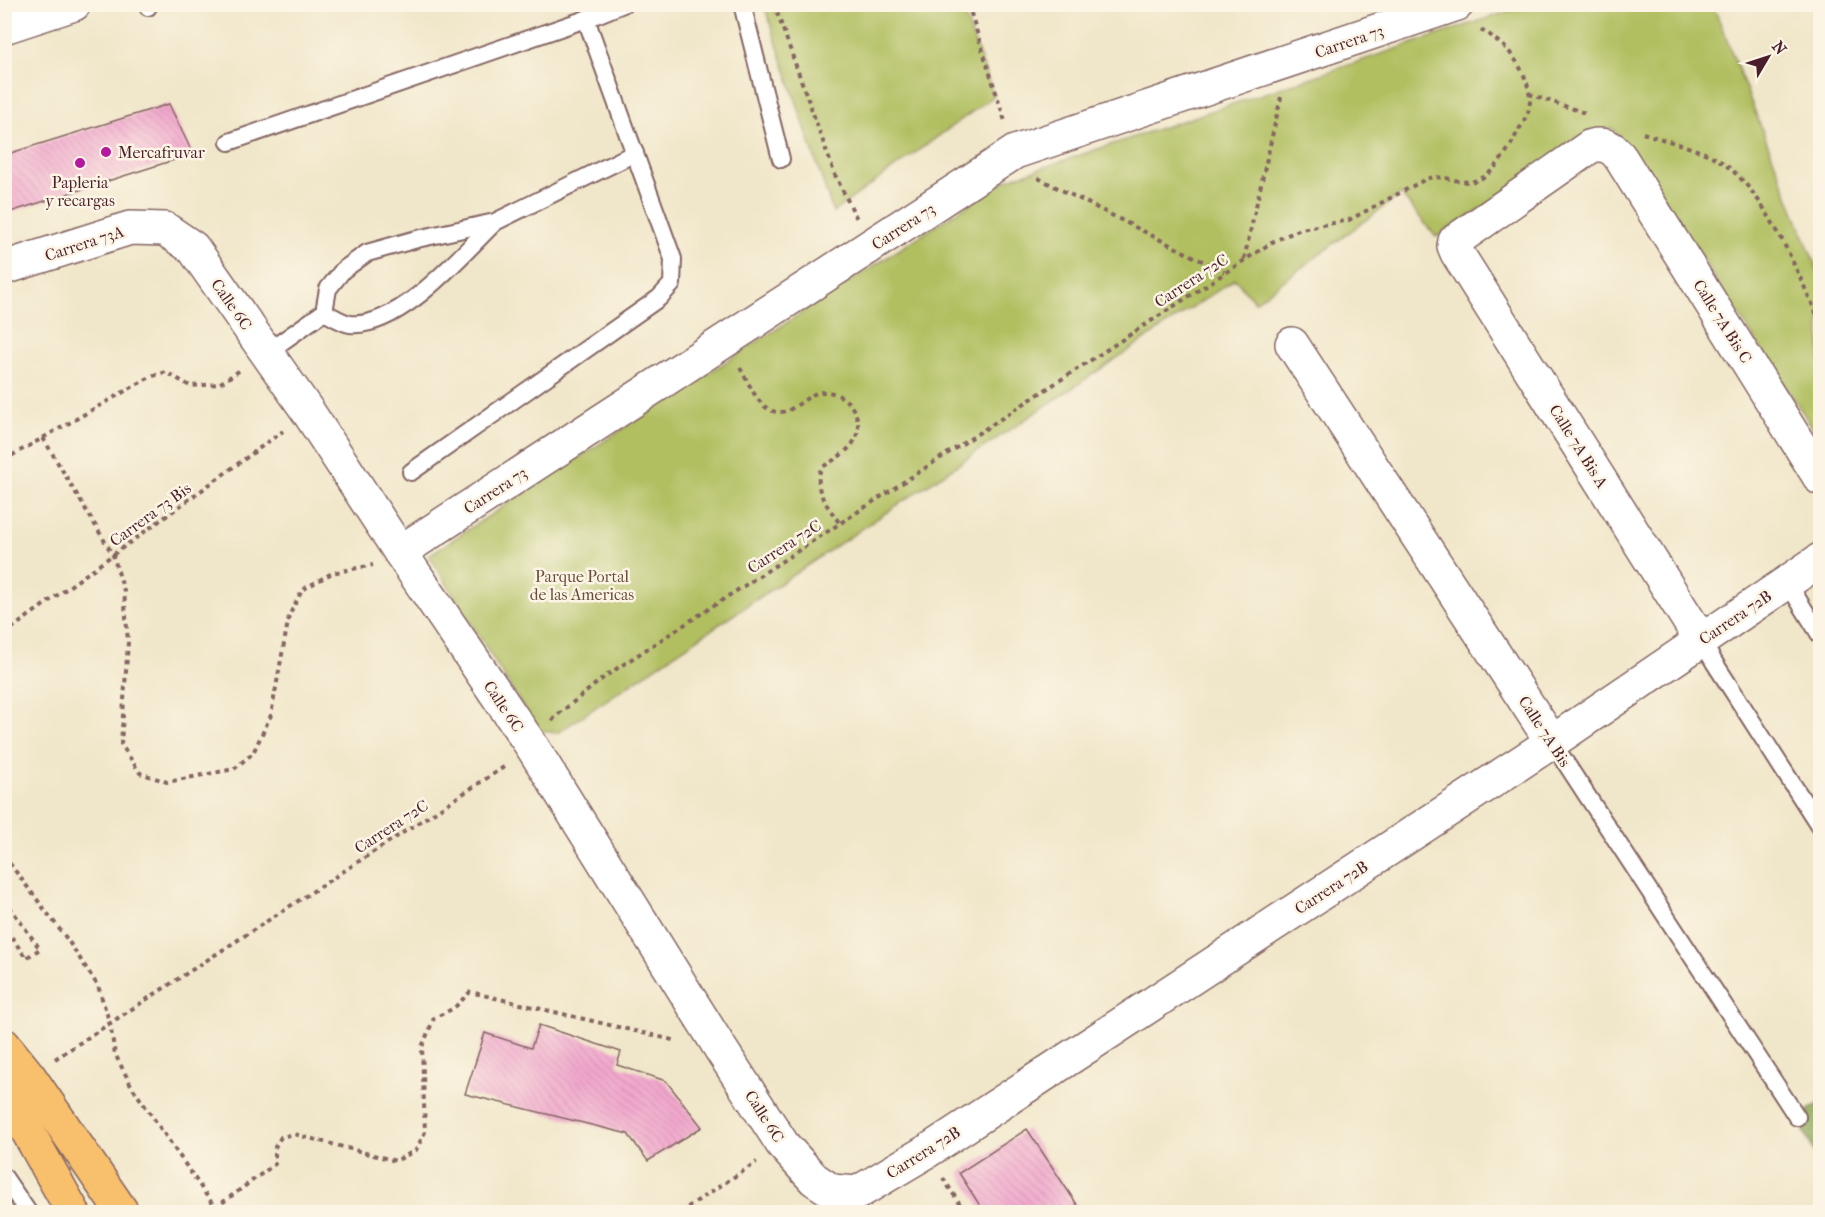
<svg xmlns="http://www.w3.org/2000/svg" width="1825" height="1217" viewBox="0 0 1825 1217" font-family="'IM FELL French Canon',serif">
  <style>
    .forest { fill: url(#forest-crowns); stroke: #6b6241; stroke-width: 1.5 }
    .park { fill: #b1bf61; stroke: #7e6f46; stroke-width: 1.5 }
    .building { fill: url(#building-back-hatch) }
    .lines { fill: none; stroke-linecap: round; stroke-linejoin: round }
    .lane-casing { stroke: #846562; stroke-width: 20 }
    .street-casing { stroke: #846562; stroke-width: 36 }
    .highway-casing { stroke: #846562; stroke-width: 36 }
    .path { stroke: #846562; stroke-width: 4; stroke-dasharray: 4.5 4.5; stroke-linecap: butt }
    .lane { stroke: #fff; stroke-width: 16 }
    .street { stroke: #fff; stroke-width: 33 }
    .highway { stroke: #f8bf6c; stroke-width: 33 }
    .poi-dot { fill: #b5179e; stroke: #fcf5e5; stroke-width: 2 }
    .labels { text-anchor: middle; stroke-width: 5; stroke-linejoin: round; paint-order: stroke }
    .street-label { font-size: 16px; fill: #4a1f2b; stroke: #fcf5e5 }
    .poi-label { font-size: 16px; fill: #4a1f2b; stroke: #fcf5e5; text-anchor: start }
    .park-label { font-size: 16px; fill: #694f3b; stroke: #fcf5e5 }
  </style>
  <defs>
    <pattern id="forest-crowns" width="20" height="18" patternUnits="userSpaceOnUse" patternTransform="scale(1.5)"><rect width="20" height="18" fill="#8ca657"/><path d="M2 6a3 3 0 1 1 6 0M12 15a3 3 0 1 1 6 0" fill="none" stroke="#748748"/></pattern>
    <pattern id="building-back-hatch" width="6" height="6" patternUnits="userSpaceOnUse" patternTransform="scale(1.5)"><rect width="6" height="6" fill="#f2a8cd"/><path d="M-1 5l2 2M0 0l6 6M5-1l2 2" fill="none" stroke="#d190b0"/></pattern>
  </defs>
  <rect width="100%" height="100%" fill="#fcf5e5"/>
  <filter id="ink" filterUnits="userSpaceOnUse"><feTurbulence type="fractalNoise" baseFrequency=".0167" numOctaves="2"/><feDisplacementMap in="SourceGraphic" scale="12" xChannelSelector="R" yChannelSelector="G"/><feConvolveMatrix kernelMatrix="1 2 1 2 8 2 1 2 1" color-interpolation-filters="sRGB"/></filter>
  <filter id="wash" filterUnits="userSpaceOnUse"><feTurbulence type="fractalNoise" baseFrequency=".008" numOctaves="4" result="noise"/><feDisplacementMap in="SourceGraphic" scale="24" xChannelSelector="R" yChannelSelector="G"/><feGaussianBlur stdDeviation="1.35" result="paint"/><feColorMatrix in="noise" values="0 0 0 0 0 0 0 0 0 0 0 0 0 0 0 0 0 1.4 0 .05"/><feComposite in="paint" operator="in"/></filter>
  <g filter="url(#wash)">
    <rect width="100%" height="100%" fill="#f0e6c9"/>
    <path class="forest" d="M1820,1103V1164L1797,1117Z"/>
    <g class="park">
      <path d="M764,5H961L994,96L833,212Z"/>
      <path d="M1527,5H1713L1820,277V439L1631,149L1612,128L1436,237L1401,194L1255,302L1235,279L557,733L537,730L429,555L1006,180Z"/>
    </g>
    <g id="blocks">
      <g class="building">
        <path d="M169,104L193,154L4,214V155Z"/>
        <path d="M539,1025L621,1052L617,1065L666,1081L702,1127L648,1161L628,1134L465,1094L485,1033L531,1048Z"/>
        <path d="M1027,1129L1082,1212H984L959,1173Z"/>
      </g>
    </g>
  </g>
  <g filter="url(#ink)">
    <use href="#blocks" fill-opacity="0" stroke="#846562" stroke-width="1.5"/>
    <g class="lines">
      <defs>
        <g id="lane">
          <path d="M147,4L148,7"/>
          <path d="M742,4L781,159"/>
          <path d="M229,142L586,19L623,4"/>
          <path d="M324,312C332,316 342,323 350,324C399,329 461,255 494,223"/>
          <path d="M266,353L324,312L328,289L343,270L367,253L417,239L495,222L635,153"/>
          <path d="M411,472L659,298L672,284L673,259L586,19"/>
          <path d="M1787,582L1820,635"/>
          <path d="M1701,640L1714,662L1820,827"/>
          <path d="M1552,742L1797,1117"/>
          <path d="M4,1177L28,1212"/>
        </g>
        <g id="street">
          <path d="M4,27L74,4"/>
          <path d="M4,268L130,228L165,229L193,248L309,413L400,552L533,748L722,1051L783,1145L814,1179L832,1191L857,1193L926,1152L1552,742L1820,560"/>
          <path d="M1292,344L1552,742"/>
          <path d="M400,552L1015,152L1457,4"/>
          <path d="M1701,640L1457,253L1454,246L1455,241L1591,146C1609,142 1617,151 1625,165L1820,478"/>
        </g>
        <g id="highway">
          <path d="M4,1045L29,1076L122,1212"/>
          <path d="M4,1089L73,1212"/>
        </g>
      </defs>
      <use href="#lane" class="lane-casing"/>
      <use href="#street" class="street-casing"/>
      <use href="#highway" class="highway-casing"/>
      <g class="path">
        <path d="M774,4L835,175L857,219"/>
        <path d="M968,4L1005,121"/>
        <path d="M1529,94L1588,114"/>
        <path d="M1643,133C1663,140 1700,149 1717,159C1767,190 1795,269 1820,321"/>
        <path d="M1038,178L1224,272"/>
        <path d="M1244,259L1281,97"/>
        <path d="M740,368C749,382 758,410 777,412C796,414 807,390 827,392C850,394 867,422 853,443C845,454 832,461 821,468C813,493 827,504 840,524"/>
        <path d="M43,438L113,555L124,591L128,642L121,744L140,773L167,782L234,769L253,753L271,715L289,616L302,590L332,573L373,565"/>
        <path d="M4,460L150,377L166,372L190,386L219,384L242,369"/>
        <path d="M4,634L283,431"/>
        <path d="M552,721L556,716L607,675L1274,241L1301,229L1349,220L1426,179C1446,172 1461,188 1480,179C1494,172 1505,155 1513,141C1517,132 1524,122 1528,112C1536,90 1517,56 1500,43C1492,37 1486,30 1476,30"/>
        <path d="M4,856L67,939L98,986L110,1024L115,1054L132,1087L218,1212"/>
        <path d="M4,899L40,949L26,958L4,926"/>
        <path d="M55,1059L507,765"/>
        <path d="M943,1178L965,1212"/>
        <path d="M215,1208L275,1164V1147L281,1137L294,1134L396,1161L416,1150L425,1132L422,1047L434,1018L454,1008L470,992L677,1041"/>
        <path d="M680,1212L757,1162"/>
      </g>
      <use href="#lane" class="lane"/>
      <use href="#street" class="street"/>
      <use href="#highway" class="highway"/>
    </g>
  </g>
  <g class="poi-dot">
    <circle cx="106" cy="152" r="6"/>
    <circle cx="80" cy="163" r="6"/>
  </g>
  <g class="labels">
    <g class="street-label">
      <text transform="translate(1349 41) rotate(-19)" y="6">Carrera 73</text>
      <text transform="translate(903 226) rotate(-33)" y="6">Carrera 73</text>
      <text transform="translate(84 243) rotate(-18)" y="6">Carrera 73A</text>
      <text transform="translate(1191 280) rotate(-33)" y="6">Carrera 72C</text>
      <text transform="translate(232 304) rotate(55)" y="6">Calle 6C</text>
      <text transform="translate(1723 321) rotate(58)" y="6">Calle 7A Bis C</text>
      <text transform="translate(1579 446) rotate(58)" y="6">Calle 7A Bis A</text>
      <text transform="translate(495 490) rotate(-33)" y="6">Carrera 73</text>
      <text transform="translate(150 514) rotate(-36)" y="6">Carrera 73 Bis</text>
      <text transform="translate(784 546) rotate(-33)" y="6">Carrera 72C</text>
      <text transform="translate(1735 617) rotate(-34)" y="6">Carrera 72B</text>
      <text transform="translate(504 706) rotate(56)" y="6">Calle 6C</text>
      <text transform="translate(1545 731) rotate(57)" y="6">Calle 7A Bis</text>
      <text transform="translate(391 826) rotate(-33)" y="6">Carrera 72C</text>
      <text transform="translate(1331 887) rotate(-33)" y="6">Carrera 72B</text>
      <text transform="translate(765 1116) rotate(57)" y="6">Calle 6C</text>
      <text transform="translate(923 1152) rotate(-32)" y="6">Carrera 72B</text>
    </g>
    <g class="poi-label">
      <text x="118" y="158">Mercafruvar</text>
      <text x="80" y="188" text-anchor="middle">Papleria<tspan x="80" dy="18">y recargas</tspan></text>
    </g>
    <g class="park-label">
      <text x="582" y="582">Parque Portal<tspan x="582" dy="18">de las Americas</tspan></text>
    </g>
  </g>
  <rect width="1825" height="1217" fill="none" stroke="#fcf5e5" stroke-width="24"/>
  <g transform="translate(1768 57) rotate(51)" stroke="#fcf5e5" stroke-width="4.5" paint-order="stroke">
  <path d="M0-4.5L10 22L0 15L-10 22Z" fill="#4a1f2b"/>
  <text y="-9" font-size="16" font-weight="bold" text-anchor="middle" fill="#4a1f2b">N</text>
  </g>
</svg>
